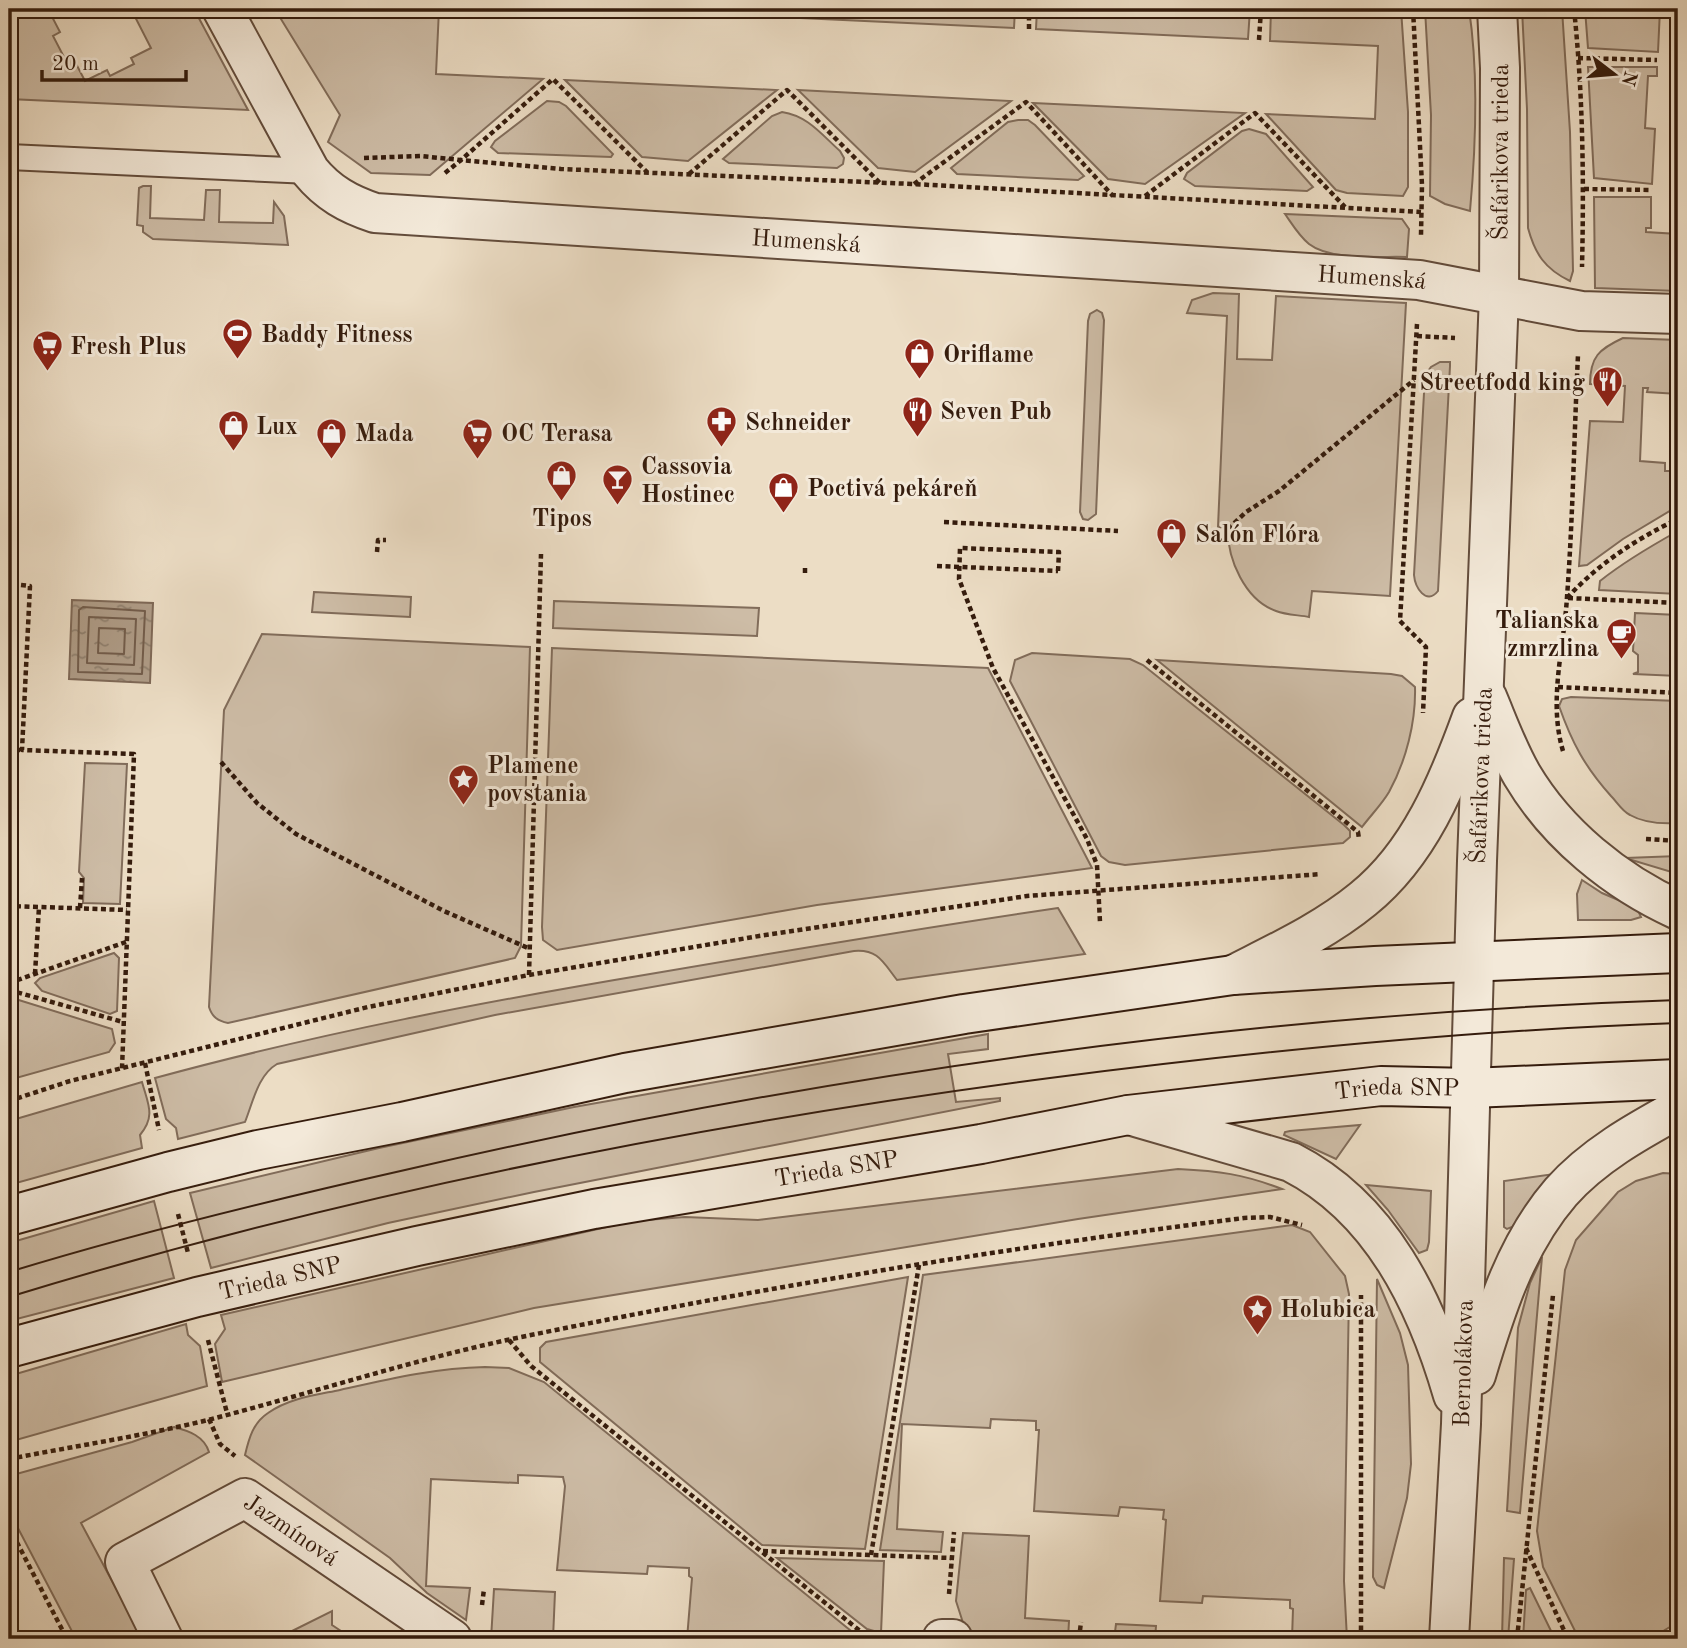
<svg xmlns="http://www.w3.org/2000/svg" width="1687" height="1648" viewBox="0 0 1687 1648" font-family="'Old Standard TT',serif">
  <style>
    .green { fill: #cdbca6; stroke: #816c5a; stroke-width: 2 }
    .water { fill: url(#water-ripples); stroke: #7e6856; stroke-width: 2 }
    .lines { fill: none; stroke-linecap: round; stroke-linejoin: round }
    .shore { stroke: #725c4a; stroke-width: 2 }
    .lane-casing { stroke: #634c3b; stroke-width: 28 }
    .street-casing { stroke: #634c3b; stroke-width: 42 }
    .secondary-casing { stroke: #351c0d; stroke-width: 42 }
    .path { stroke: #351c0d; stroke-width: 4.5; stroke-dasharray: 5 3.5; stroke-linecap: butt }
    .lane { stroke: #f3e9d9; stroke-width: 24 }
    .street { stroke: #f3e9d9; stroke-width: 38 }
    .secondary { stroke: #f3e9d9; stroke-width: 38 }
    .tram { stroke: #351c0d; stroke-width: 2 }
    .path-bridge { stroke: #351c0d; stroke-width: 4.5; stroke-dasharray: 5 3.5; stroke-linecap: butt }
    .labels { text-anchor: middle; stroke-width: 6; stroke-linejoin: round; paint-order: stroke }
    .street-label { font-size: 24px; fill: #351c0d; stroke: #f3e9d9 }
    .poi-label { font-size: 24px; font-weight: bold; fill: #351c0d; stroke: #f3e9d9; text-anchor: start }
  </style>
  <defs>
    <pattern id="water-ripples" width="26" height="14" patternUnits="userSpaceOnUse" patternTransform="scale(1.75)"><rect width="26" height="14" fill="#ae9b86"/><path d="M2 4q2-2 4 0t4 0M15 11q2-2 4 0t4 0" fill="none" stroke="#8e7e6c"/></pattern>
  </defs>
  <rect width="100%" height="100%" fill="#ecddc5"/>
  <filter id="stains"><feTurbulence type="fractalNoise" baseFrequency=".00286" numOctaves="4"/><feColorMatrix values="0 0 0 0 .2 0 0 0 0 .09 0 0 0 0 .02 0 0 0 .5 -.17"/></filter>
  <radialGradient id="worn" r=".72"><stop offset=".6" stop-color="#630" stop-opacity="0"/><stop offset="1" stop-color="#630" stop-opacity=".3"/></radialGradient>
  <g class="green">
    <path d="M9,9H48L60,32L53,36L65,59L72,56L85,81L107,70L110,76L134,64L131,58L151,48L131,9H194L248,110L9,99Z"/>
    <path d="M280,9H439L436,74L543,79L430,175L371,173L328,142L340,115L276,11Z"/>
    <path d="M630,9H780V16Z"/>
    <path d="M802,9H1015L1014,28L801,18Z"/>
    <path d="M1037,9H1250L1248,39L1036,29Z"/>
    <path d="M1271,9H1401L1408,112V187L1403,196L1347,193L1336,190L1266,114L1375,119L1378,46L1270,41Z"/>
    <path d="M1425,9H1469C1479,75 1476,145 1470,211L1445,204L1430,196L1431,115Z"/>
    <path d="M1522,9H1562L1570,132L1573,271L1570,281C1545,269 1535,254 1528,228L1527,109Z"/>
    <path d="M1585,9H1660L1658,52L1588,48Z"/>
    <path d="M1588,67H1657V76H1648L1645,128L1655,129L1652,184L1594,178Z"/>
    <path d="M565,80L777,90L688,161L642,157Z"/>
    <path d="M798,90L1011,101L915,172L878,168Z"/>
    <path d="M547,101L559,102L566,106L613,154L611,157L498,153L491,147L495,141Z"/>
    <path d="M1033,103L1245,113L1145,184L1108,179Z"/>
    <path d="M782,112C808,116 821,134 840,151L844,158L843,164L837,168L729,163L723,159L772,116Z"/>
    <path d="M1018,120H1028L1035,125L1084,176L1078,180L957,174L951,168L1008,122Z"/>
    <path d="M1249,129L1266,134L1313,187L1307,191L1195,186L1184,179L1187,173L1242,131Z"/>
    <path d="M143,186H151L150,218L204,220L206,190H220L219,222L273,223L274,202L284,216L288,245L153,239L143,232V226L137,225L139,188Z"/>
    <path d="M1594,197H1651V228H1646V232L1678,234V291L1595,288Z"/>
    <path d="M1285,214L1402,219L1409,229L1407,257C1380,256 1331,261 1309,244C1299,236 1292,224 1285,214Z"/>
    <path d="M1213,293L1239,294L1237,359L1272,360L1276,296L1406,303L1390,596L1312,591L1309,617C1299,615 1286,615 1276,611C1245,600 1227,559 1228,528L1218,527L1227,316L1187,313L1192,300Z"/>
    <path d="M1097,310L1102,313L1104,320L1096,514L1088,520L1083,519L1080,512L1088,321L1090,314Z"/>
    <path d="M1623,338L1678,340V394L1647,392L1648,388H1643L1640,461L1665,463V471H1678V506L1623,539L1587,565L1579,566L1590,421L1623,422L1625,386L1590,384C1590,357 1599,349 1623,338Z"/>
    <path d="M1440,362H1450V366L1438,591C1426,606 1415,587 1414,575L1425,375L1431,367Z"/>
    <path d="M1678,531V594L1599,590L1600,581C1625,561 1651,546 1678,531Z"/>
    <path d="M314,592L411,597L410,617L312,612Z"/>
    <path d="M554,601L759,608L757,636L553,628Z"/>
    <path d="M1635,613L1678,615V676L1633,674L1638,672V655L1633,651Z"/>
    <path d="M262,634L530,647L521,946L515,958L228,1023C218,1021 212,1017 209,1007L224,710Z"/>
    <path d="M552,648L988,668L1092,868L817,905L557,950L543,940L542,927Z"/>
    <path d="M1032,653L1130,659L1143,665L1344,825L1350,831V837L1343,843L1125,865L1109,862L1101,856L1010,681L1015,660Z"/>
    <path d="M1157,660L1391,674L1402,676L1415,687C1416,722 1406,761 1389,792C1382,804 1371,815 1362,827Z"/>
    <path d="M1571,697L1678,701V823C1662,824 1644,823 1630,815C1622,811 1617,802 1611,796C1585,767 1572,743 1559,706L1562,699Z"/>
    <path d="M85,763L127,764L120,904L83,903L84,878L79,872Z"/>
    <path d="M1678,856V874L1625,858Z"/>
    <path d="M1582,880L1602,893L1637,908L1641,917L1631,920H1578L1577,894Z"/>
    <path d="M1058,908L1085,954L897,980C883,962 878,949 854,951L495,1015L277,1064C258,1075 253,1102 245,1122L178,1139L176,1128L166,1119L155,1078C320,1033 488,1001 656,973C790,950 923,928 1058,908Z"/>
    <path d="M114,953L119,958L117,1011L110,1014L42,991L35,983L40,978Z"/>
    <path d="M9,997L112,1029L115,1043L109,1052L9,1080Z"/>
    <path d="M988,1034V1049L948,1054L956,1102L1000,1098V1101L534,1192L388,1223L211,1268L190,1193L379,1148L574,1107Z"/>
    <path d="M142,1082C148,1104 156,1116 140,1135L142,1148L9,1185V1121Z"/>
    <path d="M1360,1125L1336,1159L1284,1135L1285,1132L1290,1131Z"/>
    <path d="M1178,1169C1219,1171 1243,1174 1282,1189L1078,1219L534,1308L222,1382L215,1344L225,1329L221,1315L633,1221L685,1217L758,1220Z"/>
    <path d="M1663,1173L1678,1174V1622L1650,1639H1579L1543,1567L1537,1531L1565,1270L1576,1240L1618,1192L1636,1181Z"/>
    <path d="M1554,1174L1512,1227L1507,1229L1504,1227V1181Z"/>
    <path d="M1366,1185L1431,1191L1429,1242L1427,1250L1419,1253L1388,1210Z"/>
    <path d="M154,1201L174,1278L9,1321V1243Z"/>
    <path d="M1292,1225L1310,1232L1345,1276L1349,1294L1344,1581L1347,1639H1292L1293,1609L1290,1608V1600L1203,1596L1202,1603L1160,1601L1166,1520L1163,1519L1164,1510L1120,1507L1118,1516L1034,1511L1039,1430H1036V1421L991,1419L990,1428L902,1424L897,1529L943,1532L941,1552L880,1550L923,1275Z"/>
    <path d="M1542,1257L1520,1513L1507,1511L1518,1328L1530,1283Z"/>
    <path d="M908,1277L865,1549L762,1545L540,1362V1348L546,1342Z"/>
    <path d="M1377,1279L1400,1333L1408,1365L1411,1464L1407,1498L1384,1588L1377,1585L1373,1577Z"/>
    <path d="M186,1324L188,1335L200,1346L207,1386L9,1442V1376Z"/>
    <path d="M485,1367L509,1368L544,1382L861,1639H687L692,1578L689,1576V1568L648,1566L647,1574L557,1570L565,1486L563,1477L518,1475V1483L431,1479L426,1586L470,1588L466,1620L427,1593L390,1558L245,1455C249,1438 253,1423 268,1413C289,1398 316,1395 340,1390C389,1379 435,1368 485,1367Z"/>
    <path d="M174,1427C189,1431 204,1436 209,1452L81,1523L143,1639H76L9,1511V1476L132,1442Z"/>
    <path d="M963,1533L1029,1536L1025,1618L1069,1621L1068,1639H979L965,1629L956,1601Z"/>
    <path d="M777,1558L884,1561L881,1633L867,1629Z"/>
    <path d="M1504,1558L1514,1559L1508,1639H1502Z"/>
    <path d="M1530,1588L1555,1639H1523L1526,1590Z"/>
    <path d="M494,1589L555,1592L553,1639H491Z"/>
    <path d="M332,1611V1625L353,1639H276Z"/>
    <path d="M1116,1624L1156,1626L1155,1639H1089V1631L1115,1632Z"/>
  </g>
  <path class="water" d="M72,600L153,603L150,683L69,679Z"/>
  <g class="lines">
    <g class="shore">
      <path d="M83,607L145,611L142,674L78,672L79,610Z"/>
      <path d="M89,617L136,619L134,665L87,663Z"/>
      <path d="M99,628L125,629L124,654L98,653Z"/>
    </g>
    <defs>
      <path id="lane" d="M9,157L310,171"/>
      <g id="street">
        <path id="s1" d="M222,9L310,171C328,193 348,204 375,213L1419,280L1581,311L1678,314"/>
        <path d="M1487,697C1498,723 1508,751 1522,775C1557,834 1616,882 1678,910"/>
        <path d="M1233,975C1278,952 1324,931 1363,899C1419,854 1448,783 1472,717"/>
        <path d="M1129,1115L1291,1162C1381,1208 1426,1302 1453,1395"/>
        <path d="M1476,1375C1495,1311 1516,1244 1561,1192C1593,1156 1636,1132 1678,1109"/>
        <path id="s2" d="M163,1639L125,1562L245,1498L452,1639"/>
        <path d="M942,1639H953"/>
        <path id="s3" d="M1449,1639L1461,1424L1477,861L1499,295L1500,68L1497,9"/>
      </g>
      <g id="secondary">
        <path d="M9,1216L168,1172L258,1150L402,1122L625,1073L964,1014L1233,975L1375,966L1678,953"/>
        <path id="s4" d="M9,1348L197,1297L417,1246L594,1209L981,1144L1128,1115L1381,1086L1471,1088L1678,1079"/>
      </g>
    </defs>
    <use href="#lane" class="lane-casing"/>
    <use href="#street" class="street-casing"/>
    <use href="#secondary" class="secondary-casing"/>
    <g class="path">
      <path d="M1413,9L1422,185L1421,235"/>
      <path d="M1574,9C1583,94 1584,181 1582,267"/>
      <path d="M791,17V9"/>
      <path d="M1029,29V9"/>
      <path d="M1259,40L1261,9"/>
      <path d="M1578,58L1657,60"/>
      <path d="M364,158L420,156L461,160L553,79L647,172"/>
      <path d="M445,173L461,160L561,169L913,184L1421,212"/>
      <path d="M689,174L787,90L880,183"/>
      <path d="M914,184L1026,102L1113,196"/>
      <path d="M1584,189L1652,190"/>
      <path d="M1145,196L1255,113L1345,207"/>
      <path d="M9,235V236"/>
      <path d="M1417,324L1400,621L1426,647L1423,713"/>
      <path d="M1417,336L1455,338"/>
      <path d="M944,522L1118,531"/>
      <path d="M1228,529L1246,512L1279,491L1414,380"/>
      <path d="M377,552L378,540H386"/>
      <path d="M9,562L10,529"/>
      <path d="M1058,571L1059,552L960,548L959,579L993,668L1087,839L1097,865L1100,922"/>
      <path d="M805,573V567"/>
      <path d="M21,585L30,586L22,750L134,754L122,1069"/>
      <path d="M1567,598C1598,564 1636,539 1678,519"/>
      <path d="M1568,598L1678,603"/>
      <path d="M1147,660L1358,832L1359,839"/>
      <path d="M1558,687L1678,693"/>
      <path d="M15,750H22"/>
      <path d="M1563,751C1548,701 1564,648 1567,597C1573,517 1574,436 1578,355"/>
      <path d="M221,762L257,803L296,834L444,911L528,948"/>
      <path d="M1646,839L1678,841"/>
      <path d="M80,908L82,878"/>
      <path d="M9,951L10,906L127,910"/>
      <path d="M35,974L39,907"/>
      <path d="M529,975L541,554"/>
      <path d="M9,983L126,942"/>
      <path d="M9,990L123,1022"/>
      <path d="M145,1063L159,1130"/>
      <path d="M9,1101L70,1081L368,1007L529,975L759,936L1027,896L1321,874"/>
      <path d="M178,1214L188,1253"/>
      <path d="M208,1340L227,1413"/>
      <path d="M509,1340L531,1366L870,1639"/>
      <path d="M209,1419L220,1444L235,1456"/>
      <path d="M9,1459C75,1446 142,1436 208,1420C308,1394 406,1362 507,1340C751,1289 998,1249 1244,1218L1270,1217L1302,1225"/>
      <path d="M9,1527L67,1639"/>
      <path d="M1526,1548L1568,1639"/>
      <path d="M763,1551L951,1558"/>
      <path d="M871,1555L919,1265"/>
      <path d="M949,1594L954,1532"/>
      <path d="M482,1605L484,1589"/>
      <path d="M1079,1639L1081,1622"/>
      <path d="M1361,1639V1295"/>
      <path d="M1517,1639L1553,1295"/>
      <path d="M1661,1639L1678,1629"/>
    </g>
    <use href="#lane" class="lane"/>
    <use href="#street" class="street"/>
    <use href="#secondary" class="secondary"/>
    <g class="tram">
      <path d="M9,1272C139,1232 272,1200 405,1170C820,1074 1252,1014 1678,1000"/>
      <path d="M9,1297C348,1193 699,1124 1050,1078C1259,1051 1468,1030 1678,1023"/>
    </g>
    <path class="path-bridge" d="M937,566L1058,571"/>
  </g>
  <defs>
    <symbol id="stadium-pin" viewBox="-11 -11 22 30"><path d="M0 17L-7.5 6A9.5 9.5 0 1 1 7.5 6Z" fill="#8f2418" stroke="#f3e9d9"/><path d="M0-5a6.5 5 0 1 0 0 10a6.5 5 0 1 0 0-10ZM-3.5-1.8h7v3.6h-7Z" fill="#fff"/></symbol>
    <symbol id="supermarket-pin" viewBox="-11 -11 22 30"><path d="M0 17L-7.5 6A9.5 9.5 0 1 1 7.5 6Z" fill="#8f2418" stroke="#f3e9d9"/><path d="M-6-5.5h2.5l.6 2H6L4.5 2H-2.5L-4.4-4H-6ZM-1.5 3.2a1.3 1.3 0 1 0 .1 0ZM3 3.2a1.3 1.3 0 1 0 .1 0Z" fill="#fff"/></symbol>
    <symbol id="shop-pin" viewBox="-11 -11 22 30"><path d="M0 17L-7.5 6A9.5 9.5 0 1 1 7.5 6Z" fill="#8f2418" stroke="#f3e9d9"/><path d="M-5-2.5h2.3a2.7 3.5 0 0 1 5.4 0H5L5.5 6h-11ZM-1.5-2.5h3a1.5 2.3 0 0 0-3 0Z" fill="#fff"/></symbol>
    <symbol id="restaurant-pin" viewBox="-11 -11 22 30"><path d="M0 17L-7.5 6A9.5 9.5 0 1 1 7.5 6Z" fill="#8f2418" stroke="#f3e9d9"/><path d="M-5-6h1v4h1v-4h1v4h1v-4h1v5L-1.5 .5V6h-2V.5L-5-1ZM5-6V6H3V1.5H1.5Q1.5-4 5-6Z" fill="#fff"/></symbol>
    <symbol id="pharmacy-pin" viewBox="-11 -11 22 30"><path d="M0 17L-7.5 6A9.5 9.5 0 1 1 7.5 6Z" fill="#8f2418" stroke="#f3e9d9"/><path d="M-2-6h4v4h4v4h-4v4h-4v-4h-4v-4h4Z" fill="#fff"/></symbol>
    <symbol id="bar-pin" viewBox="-11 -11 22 30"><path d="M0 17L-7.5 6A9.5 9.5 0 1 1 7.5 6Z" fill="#8f2418" stroke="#f3e9d9"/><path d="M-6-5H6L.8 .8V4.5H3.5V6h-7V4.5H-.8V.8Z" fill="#fff"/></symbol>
    <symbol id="cafe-pin" viewBox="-11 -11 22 30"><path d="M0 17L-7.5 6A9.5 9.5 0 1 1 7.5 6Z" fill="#8f2418" stroke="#f3e9d9"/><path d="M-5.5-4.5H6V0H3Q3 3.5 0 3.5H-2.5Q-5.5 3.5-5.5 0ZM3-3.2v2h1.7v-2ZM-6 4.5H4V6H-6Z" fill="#fff"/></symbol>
    <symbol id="sight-pin" viewBox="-11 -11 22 30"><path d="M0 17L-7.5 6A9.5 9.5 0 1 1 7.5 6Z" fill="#8f2418" stroke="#f3e9d9"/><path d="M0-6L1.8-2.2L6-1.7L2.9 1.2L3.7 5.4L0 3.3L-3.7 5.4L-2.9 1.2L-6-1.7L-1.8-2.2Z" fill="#fff"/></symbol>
  </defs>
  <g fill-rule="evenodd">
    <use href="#stadium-pin" x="220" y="316" width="35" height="47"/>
    <use href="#supermarket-pin" x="30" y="328" width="35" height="47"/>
    <use href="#shop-pin" x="902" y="336" width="35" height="47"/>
    <use href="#restaurant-pin" x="1590" y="364" width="35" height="47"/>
    <use href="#restaurant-pin" x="900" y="394" width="35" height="47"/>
    <use href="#pharmacy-pin" x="704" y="404" width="35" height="47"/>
    <use href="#shop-pin" x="216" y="408" width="35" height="47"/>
    <use href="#shop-pin" x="314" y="416" width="35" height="47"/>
    <use href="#supermarket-pin" x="460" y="416" width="35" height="47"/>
    <use href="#shop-pin" x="544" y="458" width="35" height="47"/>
    <use href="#bar-pin" x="600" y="462" width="35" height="47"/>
    <use href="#shop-pin" x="766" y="470" width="35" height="47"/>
    <use href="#shop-pin" x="1154" y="516" width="35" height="47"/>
    <use href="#cafe-pin" x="1604" y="616" width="35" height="47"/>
    <use href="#sight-pin" x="446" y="762" width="35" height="47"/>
    <use href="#sight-pin" x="1240" y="1292" width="35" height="47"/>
  </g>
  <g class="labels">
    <g class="street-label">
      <text dy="8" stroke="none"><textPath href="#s3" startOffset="1488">Šafárikova trieda</textPath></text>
      <text dy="8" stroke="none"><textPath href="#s1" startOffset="695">Humenská</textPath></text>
      <text dy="8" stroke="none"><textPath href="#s1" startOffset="1262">Humenská</textPath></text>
      <text dy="8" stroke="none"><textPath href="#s3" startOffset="864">Šafárikova trieda</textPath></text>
      <text dy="8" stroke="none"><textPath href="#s4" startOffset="1414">Trieda SNP</textPath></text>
      <text dy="8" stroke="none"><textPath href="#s4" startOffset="847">Trieda SNP</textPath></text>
      <text dy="8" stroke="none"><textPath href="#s4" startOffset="280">Trieda SNP</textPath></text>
      <text dy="8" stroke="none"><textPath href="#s3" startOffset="276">Bernolákova</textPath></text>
      <text dy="8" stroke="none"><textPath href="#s2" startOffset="278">Jazmínová</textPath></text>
    </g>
    <g class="poi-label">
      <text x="261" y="342">Baddy Fitness</text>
      <text x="70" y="354">Fresh Plus</text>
      <text x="943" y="362">Oriflame</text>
      <text x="1585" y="390" text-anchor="end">Streetfodd king</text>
      <text x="940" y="419">Seven Pub</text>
      <text x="745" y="430">Schneider</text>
      <text x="256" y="434">Lux</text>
      <text x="355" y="441">Mada</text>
      <text x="501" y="441">OC Terasa</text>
      <text x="641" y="474">Cassovia<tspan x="641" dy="28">Hostinec</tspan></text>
      <text x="807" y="496">Poctivá pekáreň</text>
      <text x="562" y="526" text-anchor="middle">Tipos</text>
      <text x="1195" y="542">Salón Flóra</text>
      <text x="1599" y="628" text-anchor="end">Talianska<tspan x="1599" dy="28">zmrzlina</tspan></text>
      <text x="487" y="773">Plamene<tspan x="487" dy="28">povstania</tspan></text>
      <text x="1280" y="1317">Holubica</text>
    </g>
  </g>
  <rect width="1687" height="1648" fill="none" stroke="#ecddc5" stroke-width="35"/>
  <rect x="10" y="10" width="1666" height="1627" fill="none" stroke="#351c0d" stroke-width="3.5"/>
  <rect x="18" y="18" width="1652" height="1613" fill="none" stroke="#351c0d" stroke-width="2"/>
  <g transform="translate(1614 74) rotate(106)" stroke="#f3e9d9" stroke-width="5" paint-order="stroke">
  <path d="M0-5L12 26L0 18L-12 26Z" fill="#351c0d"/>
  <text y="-10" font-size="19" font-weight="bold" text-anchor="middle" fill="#351c0d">N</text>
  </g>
  <path d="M42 70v10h144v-10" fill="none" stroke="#351c0d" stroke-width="3.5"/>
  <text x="52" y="70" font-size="21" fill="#351c0d" stroke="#f3e9d9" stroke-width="5" paint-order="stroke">20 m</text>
  <rect width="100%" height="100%" filter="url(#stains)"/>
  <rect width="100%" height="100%" fill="url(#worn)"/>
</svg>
